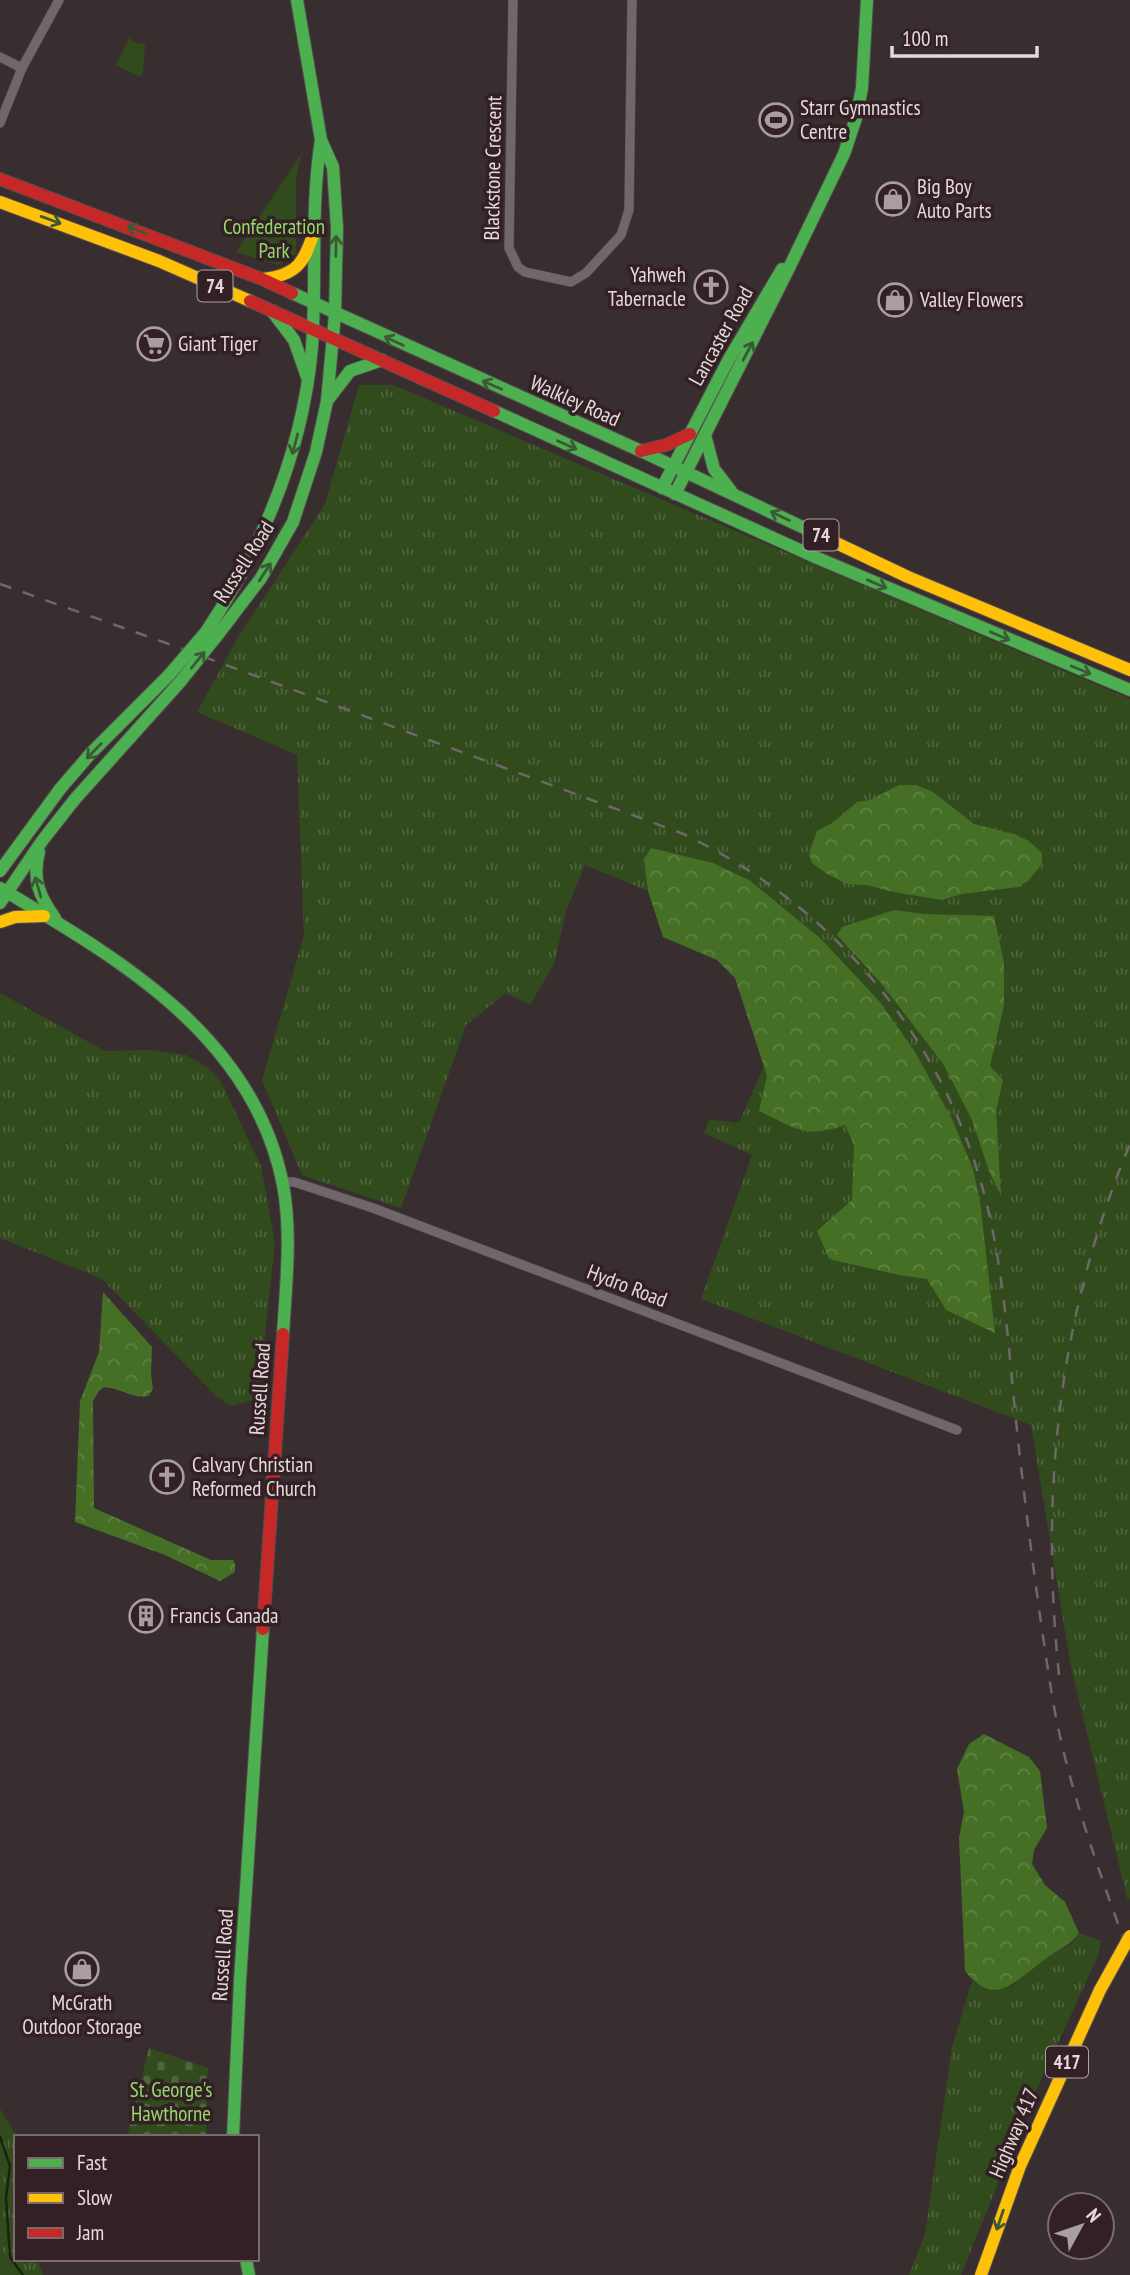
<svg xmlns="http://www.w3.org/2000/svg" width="1130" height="2275" viewBox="0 0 1130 2275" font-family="'PT Sans Narrow',sans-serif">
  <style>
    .grass { fill: url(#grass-tufts) }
    .forest { fill: url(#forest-crowns) }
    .cemetery { fill: url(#cemetery-stones) }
    .park { fill: #314b1d }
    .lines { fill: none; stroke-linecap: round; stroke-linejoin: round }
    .stream { stroke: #17250d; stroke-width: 2.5 }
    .street-casing { stroke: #564d4f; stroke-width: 10 }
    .fast-casing { stroke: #564d4f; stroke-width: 14 }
    .slow-casing { stroke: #564d4f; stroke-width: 14 }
    .jam-casing { stroke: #564d4f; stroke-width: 14 }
    .street { stroke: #6f6769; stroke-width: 9 }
    .fast { stroke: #4caf50; stroke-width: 12 }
    .slow { stroke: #ffc107; stroke-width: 12 }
    .jam { stroke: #c62828; stroke-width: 12 }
    .rail { stroke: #6f6769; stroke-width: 2.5; stroke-dasharray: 12 12; stroke-linecap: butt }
    .fast-bridge-casing { stroke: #564d4f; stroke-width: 14; stroke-linecap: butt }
    .slow-bridge-casing { stroke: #564d4f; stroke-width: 14; stroke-linecap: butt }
    .fast-bridge { stroke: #4caf50; stroke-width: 12 }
    .slow-bridge { stroke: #ffc107; stroke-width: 12 }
    .oneway { stroke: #3c5936 }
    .labels { text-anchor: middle; stroke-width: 7; stroke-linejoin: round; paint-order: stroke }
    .shield { fill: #322024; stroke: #afa2a4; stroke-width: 2 }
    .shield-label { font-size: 19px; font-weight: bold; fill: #e5d9db }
    .poi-label { font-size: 21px; fill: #e5d9db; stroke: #322024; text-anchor: start }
    .street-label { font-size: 21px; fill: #e5d9db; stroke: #322024 }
    .park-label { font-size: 21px; fill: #94d96b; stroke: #322024 }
  </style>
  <defs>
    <pattern id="grass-tufts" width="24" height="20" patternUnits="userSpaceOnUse" patternTransform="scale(1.75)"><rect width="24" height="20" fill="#314b1d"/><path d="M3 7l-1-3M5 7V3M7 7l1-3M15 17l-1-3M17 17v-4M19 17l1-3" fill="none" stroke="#4f643d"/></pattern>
    <pattern id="forest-crowns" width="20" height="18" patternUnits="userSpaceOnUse" patternTransform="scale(1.75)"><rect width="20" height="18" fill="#446f25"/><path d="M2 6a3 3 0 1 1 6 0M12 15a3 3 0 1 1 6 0" fill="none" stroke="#5f8344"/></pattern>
    <pattern id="cemetery-stones" width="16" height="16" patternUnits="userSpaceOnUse" patternTransform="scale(1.75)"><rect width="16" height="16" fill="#314b1d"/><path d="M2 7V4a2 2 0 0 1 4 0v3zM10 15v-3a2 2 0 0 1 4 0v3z" fill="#4f643d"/></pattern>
  </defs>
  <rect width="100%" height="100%" fill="#382e30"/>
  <g class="grass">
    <path d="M359,385H393L1130,699V1898L1128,1902L1071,1667L1031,1425L701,1299L752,1155L704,1133L709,1119L739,1123L765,1063L735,978L717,960L663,937L648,891L585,865L566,911L554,964L530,1005L506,993L466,1025L401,1208L302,1175L262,1080L304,935L297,755L197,712L237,639L325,504Z"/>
    <path d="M0,993L105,1051L150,1050L186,1055L207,1067L220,1080L261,1166L275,1243L258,1398L232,1406L217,1397L102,1279L0,1238Z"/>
    <path d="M1079,1933L1101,1941L1098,1956L1033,2097L961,2275H909L925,2234L952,2047L972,1981L981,1986H1012L1047,1957L1070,1945Z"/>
    <path d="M0,2109L17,2137L16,2259H37L43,2275H0Z"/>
  </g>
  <g class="forest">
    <path d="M899,785H916L933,792L974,824L1014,834L1029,841L1042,853V864L1028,881L1018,887L962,894L942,900L893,892L867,885L847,884L827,874L812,863L809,854L817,831L832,823L857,802L870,800Z"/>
    <path d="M651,848L713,863L749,880L820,938L880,1002L915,1052L952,1119L973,1169L980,1201L995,1333L946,1310L927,1279L899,1275L829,1259L817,1231L852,1200L854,1145L845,1125C805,1139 795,1128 759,1111L767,1076L735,978L717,960L663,937L648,891L644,859Z"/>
    <path d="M894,910L924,914L994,916L1004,963V1005L990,1066L1003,1080L996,1111L1001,1196L989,1171L972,1120L944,1065L881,983L837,935L842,927Z"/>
    <path d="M103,1292L152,1347L151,1374L153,1389L148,1396C133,1399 120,1388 104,1387L99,1391L93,1401L94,1508L211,1560H233L235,1564V1572L220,1581L165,1555L75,1522L80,1401L99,1352Z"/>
    <path d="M984,1734L1029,1757L1040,1771L1047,1828L1034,1850L1032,1864L1045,1885L1065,1902L1079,1933C1067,1949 1059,1948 1044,1960C1017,1980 994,2009 965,1971L959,1838L964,1812L957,1769L969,1744Z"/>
  </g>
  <path class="cemetery" d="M149,2048L208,2068L206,2137H127Z"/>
  <g class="park">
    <path d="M129,38L136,43L145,44L143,73L140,77L116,65Z"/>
    <path d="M301,154L296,180V254L278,265L236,252Z"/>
  </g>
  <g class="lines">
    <path class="stream" d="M0,2137L10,2166L6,2198L10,2257L23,2275"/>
    <defs>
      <g id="street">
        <path d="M513,0L509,248L518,267L525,272L571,282L586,273L621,235L629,210L632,0"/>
        <path d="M0,57L22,68"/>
        <path d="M0,123L22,68L59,0"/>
        <path d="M283,1182H294L373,1208L957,1430"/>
      </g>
      <g id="fast">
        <path d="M292,293L641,451L832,541"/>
        <path d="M272,311L294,340L307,377"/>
        <path d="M327,401L350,371L382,360"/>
        <path d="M494,411L815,557L1130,690"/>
        <path d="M705,435L714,469L731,491"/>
        <path d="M662,488L729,359L782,269"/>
        <path d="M675,494L788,270L844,154L856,118L862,88L867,0"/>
        <path d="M206,632C263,546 303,451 312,347C317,278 310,209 321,140"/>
        <path d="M216,637L261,578L293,522L316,452L327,401L335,314L337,228L333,167L321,140L297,0"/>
        <path d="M39,852C32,879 39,896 55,918"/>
        <path d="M0,871L60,789L91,753L169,675"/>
        <path d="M0,888C120,960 254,1036 283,1185C292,1233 286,1285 283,1334"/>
        <path d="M0,903L42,841L75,799L180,682"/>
        <path d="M233,2137L240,1981L263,1629"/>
        <path d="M246,2259L249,2275"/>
      </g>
      <g id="slow">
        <path d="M0,202L159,261L250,301"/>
        <path d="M263,279C297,275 304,263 314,232"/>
        <path d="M832,541L908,577L1130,670"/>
        <path d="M0,922L15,917L44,916"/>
        <path d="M981,2275L1020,2166L1100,1990"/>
      </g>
      <g id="jam">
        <path d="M0,179L262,279L292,293"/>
        <path d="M250,301L494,411"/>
        <path d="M641,451L666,445L690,434"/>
        <path d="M263,1629L283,1334"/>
      </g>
    </defs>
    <use href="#street" class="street-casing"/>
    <use href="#fast" class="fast-casing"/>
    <use href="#slow" class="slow-casing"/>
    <use href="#jam" class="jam-casing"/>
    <use href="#street" class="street"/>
    <use href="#fast" class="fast"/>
    <use href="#slow" class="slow"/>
    <use href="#jam" class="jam"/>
    <g class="rail">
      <path d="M0,584L180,648L681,833C836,906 948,1042 988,1209C1005,1281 1009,1357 1017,1430C1026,1514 1037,1599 1050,1683C1064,1777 1098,1868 1130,1957"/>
      <path d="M1059,1675C1040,1491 1058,1316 1130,1144"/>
    </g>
    <defs>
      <g id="fast-bridge">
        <path d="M169,675L206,632"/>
        <path d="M180,682L216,637"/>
      </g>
      <path id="slow-bridge" d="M1100,1990L1130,1936"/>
    </defs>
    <use href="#fast-bridge" class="fast-bridge-casing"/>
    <use href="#slow-bridge" class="slow-bridge-casing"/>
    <use href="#fast-bridge" class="fast-bridge"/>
    <use href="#slow-bridge" class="slow-bridge"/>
  </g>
  <defs><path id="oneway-shaft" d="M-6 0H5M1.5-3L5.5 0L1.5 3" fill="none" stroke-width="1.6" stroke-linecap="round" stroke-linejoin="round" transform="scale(1.75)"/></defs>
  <g class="oneway">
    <use href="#oneway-shaft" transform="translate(51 220) rotate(20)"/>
    <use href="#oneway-shaft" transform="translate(137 230) rotate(-158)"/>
    <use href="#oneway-shaft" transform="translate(336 246) rotate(-89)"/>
    <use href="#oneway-shaft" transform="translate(394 341) rotate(-155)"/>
    <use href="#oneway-shaft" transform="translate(748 351) rotate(-62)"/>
    <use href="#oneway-shaft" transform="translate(492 385) rotate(-156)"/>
    <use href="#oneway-shaft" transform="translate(295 444) rotate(105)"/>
    <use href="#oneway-shaft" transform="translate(567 445) rotate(24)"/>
    <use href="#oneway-shaft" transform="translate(780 516) rotate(-155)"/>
    <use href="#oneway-shaft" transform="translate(265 572) rotate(-57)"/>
    <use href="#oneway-shaft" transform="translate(877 584) rotate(23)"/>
    <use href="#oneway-shaft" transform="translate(1000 636) rotate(23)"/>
    <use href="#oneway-shaft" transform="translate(198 660) rotate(-51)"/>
    <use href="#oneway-shaft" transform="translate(1081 670) rotate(22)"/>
    <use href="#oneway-shaft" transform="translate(94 751) rotate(134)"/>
    <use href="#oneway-shaft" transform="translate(38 887) rotate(-106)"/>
    <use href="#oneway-shaft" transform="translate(1000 2220) rotate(109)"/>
  </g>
  <defs>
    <symbol id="stadium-ring" viewBox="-11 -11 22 22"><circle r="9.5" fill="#322024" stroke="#a89d9f" stroke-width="1.5"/><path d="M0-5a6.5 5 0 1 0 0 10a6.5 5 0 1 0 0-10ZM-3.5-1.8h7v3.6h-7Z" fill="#a89d9f"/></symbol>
    <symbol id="shop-ring" viewBox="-11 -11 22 22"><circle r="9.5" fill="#322024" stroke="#a89d9f" stroke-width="1.5"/><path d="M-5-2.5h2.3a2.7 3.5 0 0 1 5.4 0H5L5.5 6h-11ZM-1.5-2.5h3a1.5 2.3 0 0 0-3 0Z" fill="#a89d9f"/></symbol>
    <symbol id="church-ring" viewBox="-11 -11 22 22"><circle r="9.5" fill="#322024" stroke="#a89d9f" stroke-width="1.5"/><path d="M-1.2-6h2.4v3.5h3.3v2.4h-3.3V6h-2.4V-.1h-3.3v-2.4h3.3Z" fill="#a89d9f"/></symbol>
    <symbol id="supermarket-ring" viewBox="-11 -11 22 22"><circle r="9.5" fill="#322024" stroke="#a89d9f" stroke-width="1.5"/><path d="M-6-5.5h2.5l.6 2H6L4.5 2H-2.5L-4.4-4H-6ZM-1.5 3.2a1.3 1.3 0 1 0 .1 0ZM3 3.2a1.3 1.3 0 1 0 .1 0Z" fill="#a89d9f"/></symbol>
    <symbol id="building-ring" viewBox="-11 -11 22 22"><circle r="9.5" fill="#322024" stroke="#a89d9f" stroke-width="1.5"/><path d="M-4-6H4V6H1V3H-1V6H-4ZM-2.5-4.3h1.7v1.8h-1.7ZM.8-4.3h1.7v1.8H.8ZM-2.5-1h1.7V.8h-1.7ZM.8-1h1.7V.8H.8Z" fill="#a89d9f"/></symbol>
  </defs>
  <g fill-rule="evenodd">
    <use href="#stadium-ring" x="757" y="101" width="38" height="38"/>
    <use href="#shop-ring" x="874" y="180" width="38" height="38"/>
    <use href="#church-ring" x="692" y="268" width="38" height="38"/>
    <use href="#shop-ring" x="876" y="281" width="38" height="38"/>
    <use href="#supermarket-ring" x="135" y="325" width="38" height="38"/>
    <use href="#church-ring" x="148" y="1458" width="38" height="38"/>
    <use href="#building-ring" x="127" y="1597" width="38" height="38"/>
    <use href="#shop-ring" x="63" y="1950" width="38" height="38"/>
  </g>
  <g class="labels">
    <g class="shield">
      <rect x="197.5" y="270.5" width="35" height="31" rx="5"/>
      <rect x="803.5" y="519.5" width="35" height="31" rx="5"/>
      <rect x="1046" y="2046.5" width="42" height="31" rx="5"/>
    </g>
    <g class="shield-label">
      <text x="215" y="293">74</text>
      <text x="821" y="542">74</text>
      <text x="1067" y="2069">417</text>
    </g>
    <g class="poi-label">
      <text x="800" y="115">Starr Gymnastics<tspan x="800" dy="24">Centre</tspan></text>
      <text x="917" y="194">Big Boy<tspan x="917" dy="24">Auto Parts</tspan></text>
      <text x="686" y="282" text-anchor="end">Yahweh<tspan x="686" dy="24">Tabernacle</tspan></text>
      <text x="920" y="307">Valley Flowers</text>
      <text x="178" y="351">Giant Tiger</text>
      <text x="192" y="1472">Calvary Christian<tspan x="192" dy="24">Reformed Church</tspan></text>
      <text x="170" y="1623">Francis Canada</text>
      <text x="82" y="2010" text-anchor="middle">McGrath<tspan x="82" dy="24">Outdoor Storage</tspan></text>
    </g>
    <g class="street-label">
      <text transform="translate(493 168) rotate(-89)" y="7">Blackstone Crescent</text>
      <text transform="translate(721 336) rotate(-61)" y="7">Lancaster Road</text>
      <text transform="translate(575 401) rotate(24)" y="7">Walkley Road</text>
      <text transform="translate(244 562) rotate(-57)" y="7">Russell Road</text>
      <text transform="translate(627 1286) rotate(21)" y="7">Hydro Road</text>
      <text transform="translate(260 1389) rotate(-86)" y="7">Russell Road</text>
      <text transform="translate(223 1955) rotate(-86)" y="7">Russell Road</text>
      <text transform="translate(1014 2133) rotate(-67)" y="7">Highway 417</text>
    </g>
    <g class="park-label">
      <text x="274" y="234">Confederation<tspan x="274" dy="24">Park</tspan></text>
      <text x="171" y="2097">St. George's<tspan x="171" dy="24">Hawthorne</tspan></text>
    </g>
  </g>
  <rect x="14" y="2135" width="245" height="126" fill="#322024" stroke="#7a6a6d" stroke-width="2"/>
  <rect x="28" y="2158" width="35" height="10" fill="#4caf50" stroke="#7a6a6d" stroke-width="2"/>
  <text x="77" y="2170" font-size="21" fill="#e5d9db">Fast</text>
  <rect x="28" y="2193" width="35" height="10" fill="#ffc107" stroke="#7a6a6d" stroke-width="2"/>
  <text x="77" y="2205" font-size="21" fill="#e5d9db">Slow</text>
  <rect x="28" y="2228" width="35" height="10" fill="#c62828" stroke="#7a6a6d" stroke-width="2"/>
  <text x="77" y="2240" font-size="21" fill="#e5d9db">Jam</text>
  <g transform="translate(1081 2226) rotate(50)"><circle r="33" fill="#322024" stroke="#7a6a6d" stroke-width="2"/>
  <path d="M0-5L12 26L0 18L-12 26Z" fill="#a89d9f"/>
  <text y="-10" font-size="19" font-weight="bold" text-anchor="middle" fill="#e5d9db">N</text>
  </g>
  <path d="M892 46v10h145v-10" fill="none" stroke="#e5d9db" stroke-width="3.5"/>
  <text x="902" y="46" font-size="21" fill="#e5d9db" stroke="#322024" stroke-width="5" paint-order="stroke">100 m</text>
</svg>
